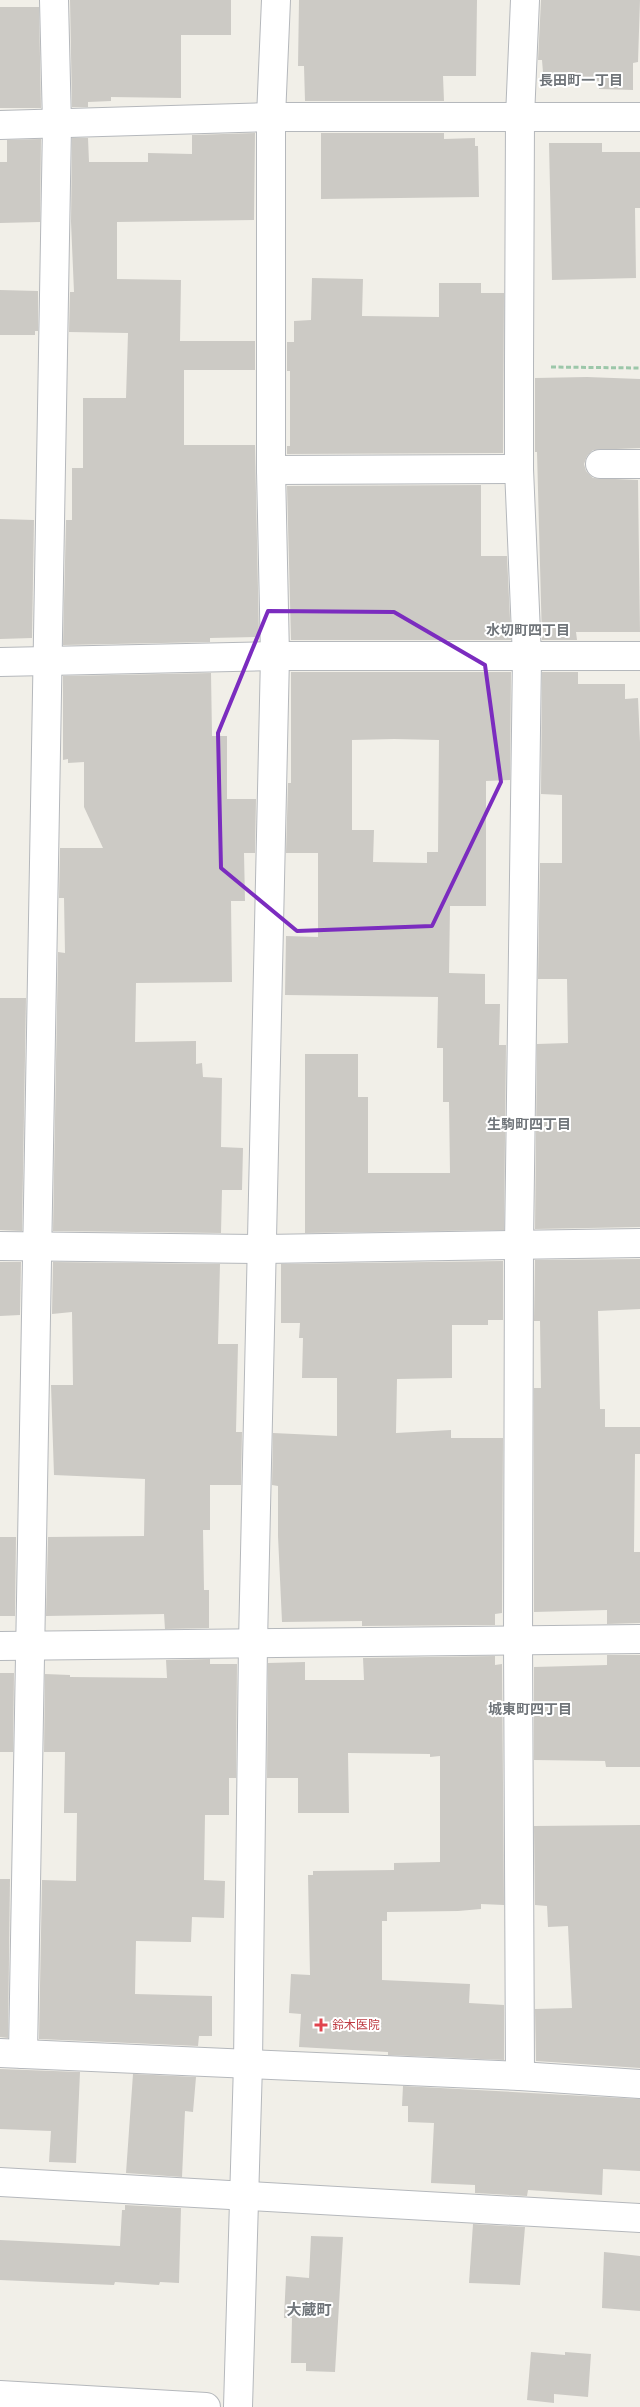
<svg xmlns="http://www.w3.org/2000/svg" width="640" height="2407" viewBox="0 0 640 2407" font-family="Figtree,'Noto Sans JP',sans-serif">
  <style>
    .building { fill: #cccac5; fill-rule: evenodd }
    .lines { fill: none; stroke-linecap: round; stroke-linejoin: round }
    .minor-casing { stroke: #b5b8bc; stroke-width: 30 }
    .path { stroke: #9cc7a9; stroke-width: 3; stroke-dasharray: 5 2.5; stroke-linecap: butt }
    .minor { stroke: #fff; stroke-width: 28 }
    .marked { fill: none; stroke: #7b2cbf; stroke-width: 4; stroke-linejoin: round }
    .health-dot { fill: #e0444e; stroke: #fff; stroke-width: 2 }
    .labels { text-anchor: middle; stroke-width: 4; stroke-linejoin: round; paint-order: stroke }
    .health-label { font-size: 12px; fill: #be3a42; stroke: #fff; text-anchor: start }
    .neighbourhood-label { font-size: 14px; font-weight: bold; fill: #70757a; stroke: #fff }
    .quarter-label { font-size: 15px; font-weight: bold; fill: #70757a; stroke: #fff }
  </style>
  <rect width="100%" height="100%" fill="#f1efe8"/>
  <g class="building">
    <path d="M70,0H231V35H181V98L111,97V101L88,102V107H72Z"/>
    <path d="M299,0H477L476,76H443L444,101H305L304,66H298Z"/>
    <path d="M541,0H640L638,62L633,63V90L599,89V81L544,85L542,60H538Z"/>
    <path d="M0,7H39L41,108H0Z"/>
    <path d="M255,133L254,220L117,222V279L181,280L180,341H255V370H184V445H255L259,637L210,638V642L63,645L66,520H72V468H83V398H126L128,333L69,332L70,292H74L71,222L72,138H88L89,162H148V153L192,154V135Z"/>
    <path d="M321,133H444V139L475,138V146H478L479,197L321,199Z"/>
    <path d="M41,139L40,222L0,223V162H7V140Z"/>
    <path d="M549,143H602V152H640V208H635L636,278L552,280Z"/>
    <path d="M312,278L363,279L362,316L439,317V283H481V293H504L503,453L287,454V446H290V371H287V342H294V321L311,320Z"/>
    <path d="M0,290L38,291V331H35V335H0Z"/>
    <path d="M587,377L640,379V448L593,450L587,456L584,464L586,471L593,478L638,480L640,632H576L577,640H542L537,452H535V378Z"/>
    <path d="M481,485V556H507L511,640H291L287,486Z"/>
    <path d="M0,519L34,520L32,638L0,639Z"/>
    <path d="M291,672H511L510,780L486,781V906H450L449,973L485,974V1004H500L499,1045H506L504,1230L305,1233V1054H358V1097H368V1173H450L449,1102H443V1048H437L438,997L285,995L286,936L318,937V853H286L288,783H291ZM394,739L439,740L438,852H427V863L373,862L374,830H352V740Z"/>
    <path d="M542,672H578V684H625V699L638,698L640,742V1227L535,1229L537,1044L568,1043L567,979H538L540,863H562V795L541,794Z"/>
    <path d="M211,673L212,736H227V799H256L255,853H244L245,901H231L232,982L136,983L135,1042L196,1041V1064L202,1063L203,1077L222,1078L221,1147L243,1148L242,1190H222L221,1233L53,1231L58,952L65,953L64,898H59L60,848H103L84,807V762L68,763V759L63,760V676Z"/>
    <path d="M0,998H26L22,1231L0,1230Z"/>
    <path d="M640,1259V1309L598,1311L600,1409H605V1427H640V1454H635L634,1552H640V1623L607,1624V1610L534,1612V1388H541L540,1321H534L535,1260Z"/>
    <path d="M503,1261V1320H488V1325H452V1378L397,1379L396,1433L451,1430V1438H503L502,1613L495,1614V1625L362,1626V1621L282,1622L278,1536V1486L272,1485L273,1433L337,1436V1378H302L303,1338H299L300,1323H281V1264Z"/>
    <path d="M0,1262H21L20,1315L0,1316Z"/>
    <path d="M53,1262L220,1264L218,1344H238L236,1432H242L241,1485H210V1530H203L204,1590H209V1628L165,1629L164,1614L46,1616L48,1537L144,1536L145,1479L54,1475L51,1385H73L72,1312L52,1314Z"/>
    <path d="M0,1537H16L15,1616H0Z"/>
    <path d="M607,1655H640V1767H606L605,1761L534,1760V1667L607,1665Z"/>
    <path d="M495,1656V1665L502,1664L504,1905L481,1904V1909L458,1911L387,1912V1921H382V1980L470,1984L469,2003L504,2005V2060L388,2055V2052L299,2047L301,2014L289,2013L291,1974L310,1975L308,1875H313V1871L394,1870V1863L440,1862V1756L430,1757V1754L348,1753L349,1813H298V1778H267L268,1663L305,1662V1680H364L363,1658Z"/>
    <path d="M210,1659V1664H237L236,1778H229V1815H205L204,1880L225,1881L224,1918L192,1917L191,1942L136,1941L135,1994L212,1996V2036H199L198,2046L39,2039L42,1880L76,1881L77,1813H64L65,1752H44L45,1674L70,1675V1677L167,1678L166,1660Z"/>
    <path d="M0,1673H14L13,1752H0Z"/>
    <path d="M640,1825V2068L536,2061L535,2009L572,2008L568,1926L548,1927L547,1906L535,1905L534,1826Z"/>
    <path d="M0,1879H10L8,2038L0,2037Z"/>
    <path d="M0,2069L80,2072L76,2163L49,2162L51,2131L0,2129Z"/>
    <path d="M133,2074L196,2077L193,2112L185,2111L182,2177L126,2173Z"/>
    <path d="M403,2086L640,2099V2171L603,2169L602,2195L528,2190L527,2196L475,2193V2185L431,2183L434,2123L408,2122V2106H402Z"/>
    <path d="M125,2205L181,2208L179,2283L160,2282L159,2285L115,2282L114,2285L0,2280V2240L120,2246L122,2210H125Z"/>
    <path d="M473,2224L525,2227L520,2285L469,2283Z"/>
    <path d="M311,2236L343,2237L335,2372L306,2371V2363H291L292,2318H284L286,2276L309,2278Z"/>
    <path d="M604,2252L640,2256V2311L602,2308Z"/>
    <path d="M531,2352L565,2355V2352L591,2354L588,2397L554,2394V2403L527,2400Z"/>
  </g>
  <g class="lines">
    <defs>
      <g id="minor">
        <path d="M0,125L271,117H639"/>
        <path d="M600,464H640"/>
        <path d="M271,470L519,469"/>
        <path d="M0,662L275,656H640"/>
        <path d="M0,1246L264,1249L640,1243"/>
        <path d="M0,1646L640,1639"/>
        <path d="M0,2053L520,2076L640,2084"/>
        <path d="M23,2054L57,125L54,0"/>
        <path d="M520,2076L518,1640L519,1244L527,657L519,469V366L520,117L525,0"/>
        <path d="M0,2182L640,2218"/>
        <path d="M0,2395L206,2407"/>
        <path d="M238,2407L248,2064L253,1643L275,656L271,470V117L276,0"/>
      </g>
    </defs>
    <use href="#minor" class="minor-casing"/>
    <path class="path" d="M551,367L640,368"/>
    <use href="#minor" class="minor"/>
  </g>
  <path class="marked" d="M268,611L394,612L485,665L501,782L432,926L297,931L221,868L218,733Z"/>
  <path class="health-dot" d="M318.5 2017.5h5v5h5v5h-5v5h-5v-5h-5v-5h5z"/>
  <g class="labels">
    <g class="health-label">
      <text x="332" y="2029">鈴木医院</text>
    </g>
    <g class="neighbourhood-label">
      <text x="581" y="85">長田町一丁目</text>
      <text x="528" y="635">水切町四丁目</text>
      <text x="529" y="1129">生駒町四丁目</text>
      <text x="530" y="1714">城東町四丁目</text>
    </g>
    <g class="quarter-label">
      <text x="309" y="2315">大蔵町</text>
    </g>
  </g>
</svg>
